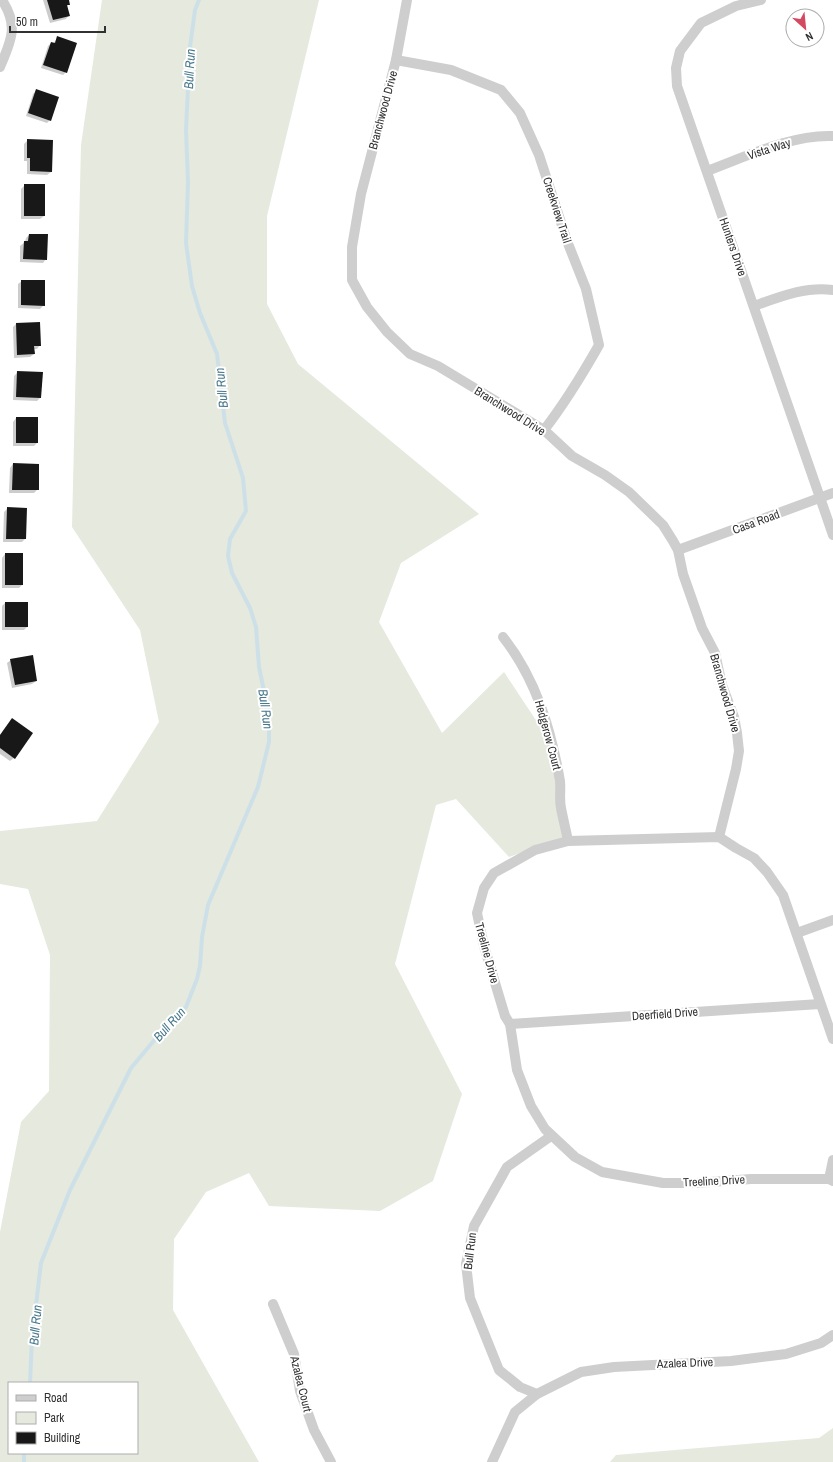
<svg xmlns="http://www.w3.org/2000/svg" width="833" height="1462" viewBox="0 0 833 1462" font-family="'Archivo Narrow',sans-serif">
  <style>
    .green { fill: #e5e9de; fill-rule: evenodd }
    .shadow { fill: #0003 }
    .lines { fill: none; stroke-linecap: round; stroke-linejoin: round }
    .stream { stroke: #cde0e8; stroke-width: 4 }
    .building { fill: #181818 }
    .minor { stroke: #cecece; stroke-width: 10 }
    .labels { text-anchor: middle; stroke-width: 4; stroke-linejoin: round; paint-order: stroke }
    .street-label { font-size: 12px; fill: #313131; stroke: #fff }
    .water-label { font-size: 13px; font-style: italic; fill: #47788c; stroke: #fff }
  </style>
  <rect width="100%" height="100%" fill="#fff"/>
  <g class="green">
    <path d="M102,0H319L267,216V304L298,364L479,514L401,563L379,622L442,733L504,672L557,752L565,837L509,857L456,799L436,805L395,964L462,1094L433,1181L380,1211L269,1206L249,1173L206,1192L174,1239L173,1310L259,1462H0V1232L21,1122L49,1091L50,955L28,889L0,884V831L97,821L159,722L140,630L72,527L81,145ZM9,1383H137V1453H9Z"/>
    <path d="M833,1428V1462H610L616,1455L819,1438Z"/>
  </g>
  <g class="shadow">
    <path d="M43,0H68L69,4L67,7L69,15L66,19L50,23Z"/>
    <path d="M58,37L66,72L63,75L41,68L48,46L51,43L53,44Z"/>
    <path d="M37,90L50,120L47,123L26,116L33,94Z"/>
    <path d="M28,140L51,172L47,175L27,174V161H24V144Z"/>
    <path d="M25,185L44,216L40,219H21V189Z"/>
    <path d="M29,235L46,259L43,263L20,262V246L25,242L26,238Z"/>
    <path d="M22,281L44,305L40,309L18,308V284Z"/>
    <path d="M16,324L40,345L37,349H33L34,354L30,357L14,358L13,327Z"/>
    <path d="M18,372L42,373L40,398L37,401L13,400L14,376Z"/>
    <path d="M16,418H37V443L34,446H13V422Z"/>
    <path d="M13,464L38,465V489L34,493H9L10,468Z"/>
    <path d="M8,508L25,539L22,542H3L4,512Z"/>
    <path d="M5,554L22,585L19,588H2V558Z"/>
    <path d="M5,603L27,627L24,630H2V606Z"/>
    <path d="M11,660L36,681L32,684L12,688L7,663Z"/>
    <path d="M9,723L14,758L10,761L0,754V735Z"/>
  </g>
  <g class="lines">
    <g class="stream">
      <path d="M30,1383L32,1338L41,1263L70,1190L131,1068L167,1025L186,1007L197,979L200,966L202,937L208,905L258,787L269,742V715L259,667L256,627L250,608L232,573L228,556L230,539L246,511L243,478L225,423L217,354L200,313L192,286L186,243L188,182L186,130L190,47L195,10L199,0"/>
      <path d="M24,1453V1462"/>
    </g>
  </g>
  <g class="building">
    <path d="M47,0H69L70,5H67L70,16L53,20Z"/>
    <path d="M57,36L77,43L67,73L43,65L51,42L55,43Z"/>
    <path d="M36,89L59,97L51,121L28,113Z"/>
    <path d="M27,139L53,140L52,172L30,171V158H27Z"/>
    <rect x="24" y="184" width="21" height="32"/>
    <path d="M29,234H48L47,260L23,259L24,241H28Z"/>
    <path d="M21,280H45V306L21,305Z"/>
    <path d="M40,322L41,346H34L35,354L17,355L16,323Z"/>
    <path d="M17,371L43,372L41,398L16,397Z"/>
    <rect x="16" y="417" width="22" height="26"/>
    <path d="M13,463L39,464V490H12Z"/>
    <path d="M7,507L27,508L26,539H6Z"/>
    <rect x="5" y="553" width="18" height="32"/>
    <rect x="5" y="602" width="23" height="25"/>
    <path d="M33,655L37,681L15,685L10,659Z"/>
    <path d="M12,718L33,733L15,759L0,748V735Z"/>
  </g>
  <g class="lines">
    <g class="minor">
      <path d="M407,0L396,60L361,194L352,247V280L367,307L387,332L410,354L438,366L544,430L572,456L605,475L629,492L663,525L673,541L678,550L683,574L702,628L715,653L722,685L734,717L737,733L739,751L736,769L719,837"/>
      <path d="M761,0L736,6L701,23L680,51L676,68L677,86L833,535"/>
      <path d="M396,60L451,70L501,90L520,113L539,155L567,241L586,289L599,345C582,375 565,403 544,430"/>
      <path d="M0,67C11,41 19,26 2,0"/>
      <path d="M707,171C745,157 792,134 833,136"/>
      <path d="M754,306C779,297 806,286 833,290"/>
      <path d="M678,550L833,493"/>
      <path d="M503,637C536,679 551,729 560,781C561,790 559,799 561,808C563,819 566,830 568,841"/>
      <path d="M797,933L833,920"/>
      <path d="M510,1024L820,1004"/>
      <path d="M833,1039L783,895L767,872L754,858L736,848L719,837L568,841L535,850L494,873L484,888L477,913L484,946L505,1016L510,1024L517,1070L531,1106L545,1129L575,1157L602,1172L663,1183H697L751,1179H829L833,1181"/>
      <path d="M829,1179L833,1160"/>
      <path d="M273,1304L294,1354L300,1391L314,1430L331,1462"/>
      <path d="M537,1394L520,1387L499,1370L470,1298L466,1264L474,1226L507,1167L551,1136"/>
      <path d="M492,1462L515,1412L537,1394L581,1372L614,1367L731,1361L786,1354L821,1343L833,1335"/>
    </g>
  </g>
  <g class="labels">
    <g class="street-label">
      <text transform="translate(383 110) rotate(-75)" y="4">Branchwood Drive</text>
      <text transform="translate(769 149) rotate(-18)" y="4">Vista Way</text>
      <text transform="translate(557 210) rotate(72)" y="4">Creekview Trail</text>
      <text transform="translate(733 247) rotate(71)" y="4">Hunters Drive</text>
      <text transform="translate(510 411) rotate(32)" y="4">Branchwood Drive</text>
      <text transform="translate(756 522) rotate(-20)" y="4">Casa Road</text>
      <text transform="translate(725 693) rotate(74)" y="4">Branchwood Drive</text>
      <text transform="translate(548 735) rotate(75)" y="4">Hedgerow Court</text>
      <text transform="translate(487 953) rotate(75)" y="4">Treeline Drive</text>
      <text transform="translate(665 1014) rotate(-4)" y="4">Deerfield Drive</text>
      <text transform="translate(714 1181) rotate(-3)" y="4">Treeline Drive</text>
      <text transform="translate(470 1251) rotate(-83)" y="4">Bull Run</text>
      <text transform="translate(685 1363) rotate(-2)" y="4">Azalea Drive</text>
      <text transform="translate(301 1384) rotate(76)" y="4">Azalea Court</text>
    </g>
    <g class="water-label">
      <text transform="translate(189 69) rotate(-87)" y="5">Bull Run</text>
      <text transform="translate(221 388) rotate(-96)" y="5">Bull Run</text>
      <text transform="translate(266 709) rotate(82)" y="5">Bull Run</text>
      <text transform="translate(169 1024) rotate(-48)" y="5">Bull Run</text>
      <text transform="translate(35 1325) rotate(-85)" y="5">Bull Run</text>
    </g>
  </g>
  <rect x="8" y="1382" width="130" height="72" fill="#ffffff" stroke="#adadad"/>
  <rect x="16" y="1395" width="20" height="6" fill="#cecece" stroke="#adadad"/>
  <text x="44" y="1402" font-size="12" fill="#313131">Road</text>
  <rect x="16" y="1412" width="20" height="12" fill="#e5e9de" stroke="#adadad"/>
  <text x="44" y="1422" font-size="12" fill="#313131">Park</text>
  <rect x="16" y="1432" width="20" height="12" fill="#181818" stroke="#adadad"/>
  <text x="44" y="1442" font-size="12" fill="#313131">Building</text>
  <g transform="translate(805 28) rotate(153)"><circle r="19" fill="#ffffff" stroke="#adadad"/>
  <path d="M0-3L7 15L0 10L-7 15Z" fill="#d44860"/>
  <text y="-6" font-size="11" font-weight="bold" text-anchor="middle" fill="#313131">N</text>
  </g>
  <path d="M10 26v6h95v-6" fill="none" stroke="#313131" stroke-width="2"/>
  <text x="16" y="26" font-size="12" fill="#313131" stroke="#ffffff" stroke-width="3" paint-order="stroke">50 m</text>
</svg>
